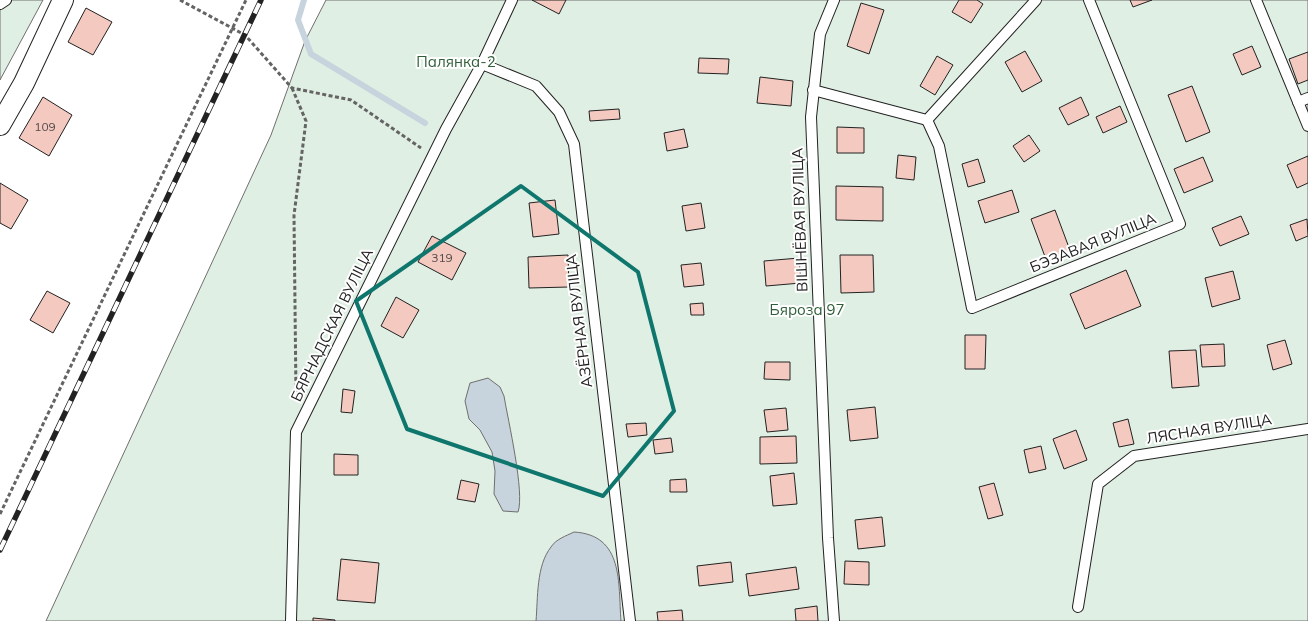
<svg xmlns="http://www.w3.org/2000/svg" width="1308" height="621" viewBox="0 0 1308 621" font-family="Mulish,sans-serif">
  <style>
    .green { fill: #e0efe3; stroke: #6f6f6f }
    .water { fill: #c7d3dd; stroke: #6f6f6f }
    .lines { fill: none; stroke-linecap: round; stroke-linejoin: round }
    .stream { stroke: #c7d3dd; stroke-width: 6 }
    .building { fill: #f3c9c0; stroke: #222 }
    .lane-casing { stroke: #222; stroke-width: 12 }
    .street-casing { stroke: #222; stroke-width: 22 }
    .path { stroke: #646464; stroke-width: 3; stroke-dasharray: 4 2.5; stroke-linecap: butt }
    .lane { stroke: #fff; stroke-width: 10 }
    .street { stroke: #fff; stroke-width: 20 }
    .rail-casing { stroke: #222; stroke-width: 5.5 }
    .rail { stroke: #fff; stroke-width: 4; stroke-dasharray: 11; stroke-linecap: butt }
    .marked { fill: none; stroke: #0f766e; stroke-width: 4; stroke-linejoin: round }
    .labels { text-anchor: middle; stroke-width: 4; stroke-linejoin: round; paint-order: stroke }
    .number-label { font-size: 12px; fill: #564c4a }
    .park-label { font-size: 15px; fill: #2f5e38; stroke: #fff }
    .street-label { font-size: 15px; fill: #222; stroke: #fff }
  </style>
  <rect width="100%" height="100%" fill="#fff"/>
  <g class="green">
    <path d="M0,0H43L0,80Z"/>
    <path d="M326,0H1308V621H46L271,135L305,41Z"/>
  </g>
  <g class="water">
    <path d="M488,378L500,387L504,396C508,420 525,493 518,512L503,511L494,494L495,471L492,452L480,430L469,419L465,401L470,383Z"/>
    <path d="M574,532C624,535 618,583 621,621H536C538,598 536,566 551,547C556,539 566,536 574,532Z"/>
  </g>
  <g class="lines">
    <path class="stream" d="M304,0L298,20L311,54L425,123"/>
  </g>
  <g class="building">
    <path d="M532,0H566L559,14Z"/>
    <path d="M959,0H977L983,4L971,23L952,12Z"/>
    <path d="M1130,0H1152L1133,7Z"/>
    <path d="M861,3L884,10L869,54L847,46Z"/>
    <path d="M86,8L112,22L93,55L68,42Z"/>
    <path d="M1252,46L1261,67L1242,75L1233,54Z"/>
    <path d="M1025,51L1042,81L1022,92L1005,62Z"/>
    <path d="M1308,52V80L1298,84L1289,59Z"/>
    <path d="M937,56L953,65L935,95L920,86Z"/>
    <path d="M699,58L729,59L728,74L698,73Z"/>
    <path d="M760,77L793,81L791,106L757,103Z"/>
    <path d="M1192,86L1210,132L1186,142L1168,95Z"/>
    <path d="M43,97L72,115L49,156L19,138Z"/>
    <path d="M1081,97L1089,115L1068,125L1059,108Z"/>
    <path d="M1120,106L1127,122L1103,133L1096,117Z"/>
    <path d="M619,109L620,119L590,121L589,111Z"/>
    <path d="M837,127L864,128V153H837Z"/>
    <path d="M684,129L688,147L667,151L664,133Z"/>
    <path d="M1029,135L1040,151L1024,162L1013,146Z"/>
    <path d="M898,155L916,157L914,180L896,178Z"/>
    <path d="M1308,156V183L1297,188L1287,165Z"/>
    <path d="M1203,157L1213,181L1184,193L1174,169Z"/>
    <path d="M978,159L985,182L968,187L962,164Z"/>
    <path d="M0,183L28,200L11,229L0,223Z"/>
    <path d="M836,186L883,187V221L836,220Z"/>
    <path d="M1012,190L1019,212L985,223L978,201Z"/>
    <path d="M555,200L559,234L533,237L529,203Z"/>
    <path d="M701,203L705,228L686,231L682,206Z"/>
    <path d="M1055,210L1071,253L1047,262L1031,219Z"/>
    <path d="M1241,216L1249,234L1220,246L1212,228Z"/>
    <path d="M1307,219L1308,236L1296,241L1290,225Z"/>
    <path d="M432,236L466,253L452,280L418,262Z"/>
    <path d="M568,255L569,287L529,288L528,257Z"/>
    <path d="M840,255H873L874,292L841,293Z"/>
    <path d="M799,258L801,283L766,286L764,261Z"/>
    <path d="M701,263L704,285L684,287L681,265Z"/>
    <path d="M1126,270L1141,306L1085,329L1070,294Z"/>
    <path d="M1233,271L1240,299L1212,307L1205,278Z"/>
    <path d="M47,291L70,303L53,333L30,320Z"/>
    <path d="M396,297L419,310L403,338L381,326Z"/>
    <path d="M703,303L704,315H691L690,304Z"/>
    <path d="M965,335H986L985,369H965Z"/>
    <path d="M1285,340L1292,364L1273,370L1267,345Z"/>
    <path d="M1224,344L1225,366L1202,367L1200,345Z"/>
    <path d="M1196,350L1199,386L1172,388L1169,351Z"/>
    <path d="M765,362H790V380L764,379Z"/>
    <path d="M343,389L355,391L352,413L341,412Z"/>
    <path d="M875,407L878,438L850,441L847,410Z"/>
    <path d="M786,408L788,430L767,432L764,410Z"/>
    <path d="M1128,419L1134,444L1119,447L1113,423Z"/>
    <path d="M646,423L647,435L628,437L626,424Z"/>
    <path d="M1076,430L1087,460L1064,469L1053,439Z"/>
    <path d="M796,436L797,463L760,464V437Z"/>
    <path d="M671,438L673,452L655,454L653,440Z"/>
    <path d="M1041,446L1046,469L1029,473L1024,450Z"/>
    <path d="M334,454L358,455V475H334Z"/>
    <path d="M794,473L797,504L773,506L770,476Z"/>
    <path d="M686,479L687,492H670V480Z"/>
    <path d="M461,480L479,484L475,502L457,499Z"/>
    <path d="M994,483L1003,515L988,519L979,487Z"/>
    <path d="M882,517L885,546L858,549L855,520Z"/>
    <path d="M341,559L379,563L375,603L337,600Z"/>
    <path d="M845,561L869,562V585L844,584Z"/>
    <path d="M731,562L733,582L699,586L697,566Z"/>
    <path d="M796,567L799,589L749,596L746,574Z"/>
    <path d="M817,606L818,621H796L795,609Z"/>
    <path d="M682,610L683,621H658L657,612Z"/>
    <path d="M313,618L335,620V621H313Z"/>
  </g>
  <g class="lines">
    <defs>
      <g id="lane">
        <path d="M1256,0L1308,126"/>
        <path d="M0,4L6,0"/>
        <path d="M482,64L536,86L559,112L574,144L630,621"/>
        <path d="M813,90L927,120L1036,0"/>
        <path d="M1298,102L1308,98"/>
        <path d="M927,120L939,146L972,308L1180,224L1089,0"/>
        <path d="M1078,607L1098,484L1134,456L1308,429"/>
        <path d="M291,621L296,432L446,129L482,64L512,0"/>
        <path d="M834,621L828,538L811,117L820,34L834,0"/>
      </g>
      <path id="street" d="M0,125L24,83L63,0"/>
    </defs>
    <use href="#lane" class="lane-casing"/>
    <use href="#street" class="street-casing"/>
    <g class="path">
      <path d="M180,0L245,35L292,88L351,100L421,148"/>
      <path d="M292,88L306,121L294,215L296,394"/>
      <path d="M0,514L246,0"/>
    </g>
    <use href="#lane" class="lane"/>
    <use href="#street" class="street"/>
    <defs>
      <path id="rail" d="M0,550L261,0"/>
    </defs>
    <use href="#rail" class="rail-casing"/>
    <use href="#rail" class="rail"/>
  </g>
  <path class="marked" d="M521,186L638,272L674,411L603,496L407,429L356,301Z"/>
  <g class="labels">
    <g class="number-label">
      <text x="45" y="131">109</text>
      <text x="442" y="262">319</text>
    </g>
    <g class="park-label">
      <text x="456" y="67">Палянка-2</text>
      <text x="807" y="315">Бяроза 97</text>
    </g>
    <g class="street-label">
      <text transform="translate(800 220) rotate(-92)" y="5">ВІШНЁВАЯ ВУЛІЦА</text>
      <text transform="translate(1093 243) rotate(-22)" y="5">БЭЗАВАЯ ВУЛІЦА</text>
      <text transform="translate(579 321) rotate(-97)" y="5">АЗЁРНАЯ ВУЛІЦА</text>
      <text transform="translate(332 325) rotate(-64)" y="5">БЯРНАДСКАЯ ВУЛІЦА</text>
      <text transform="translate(1209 429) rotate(-9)" y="5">ЛЯСНАЯ ВУЛІЦА</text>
    </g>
  </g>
</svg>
